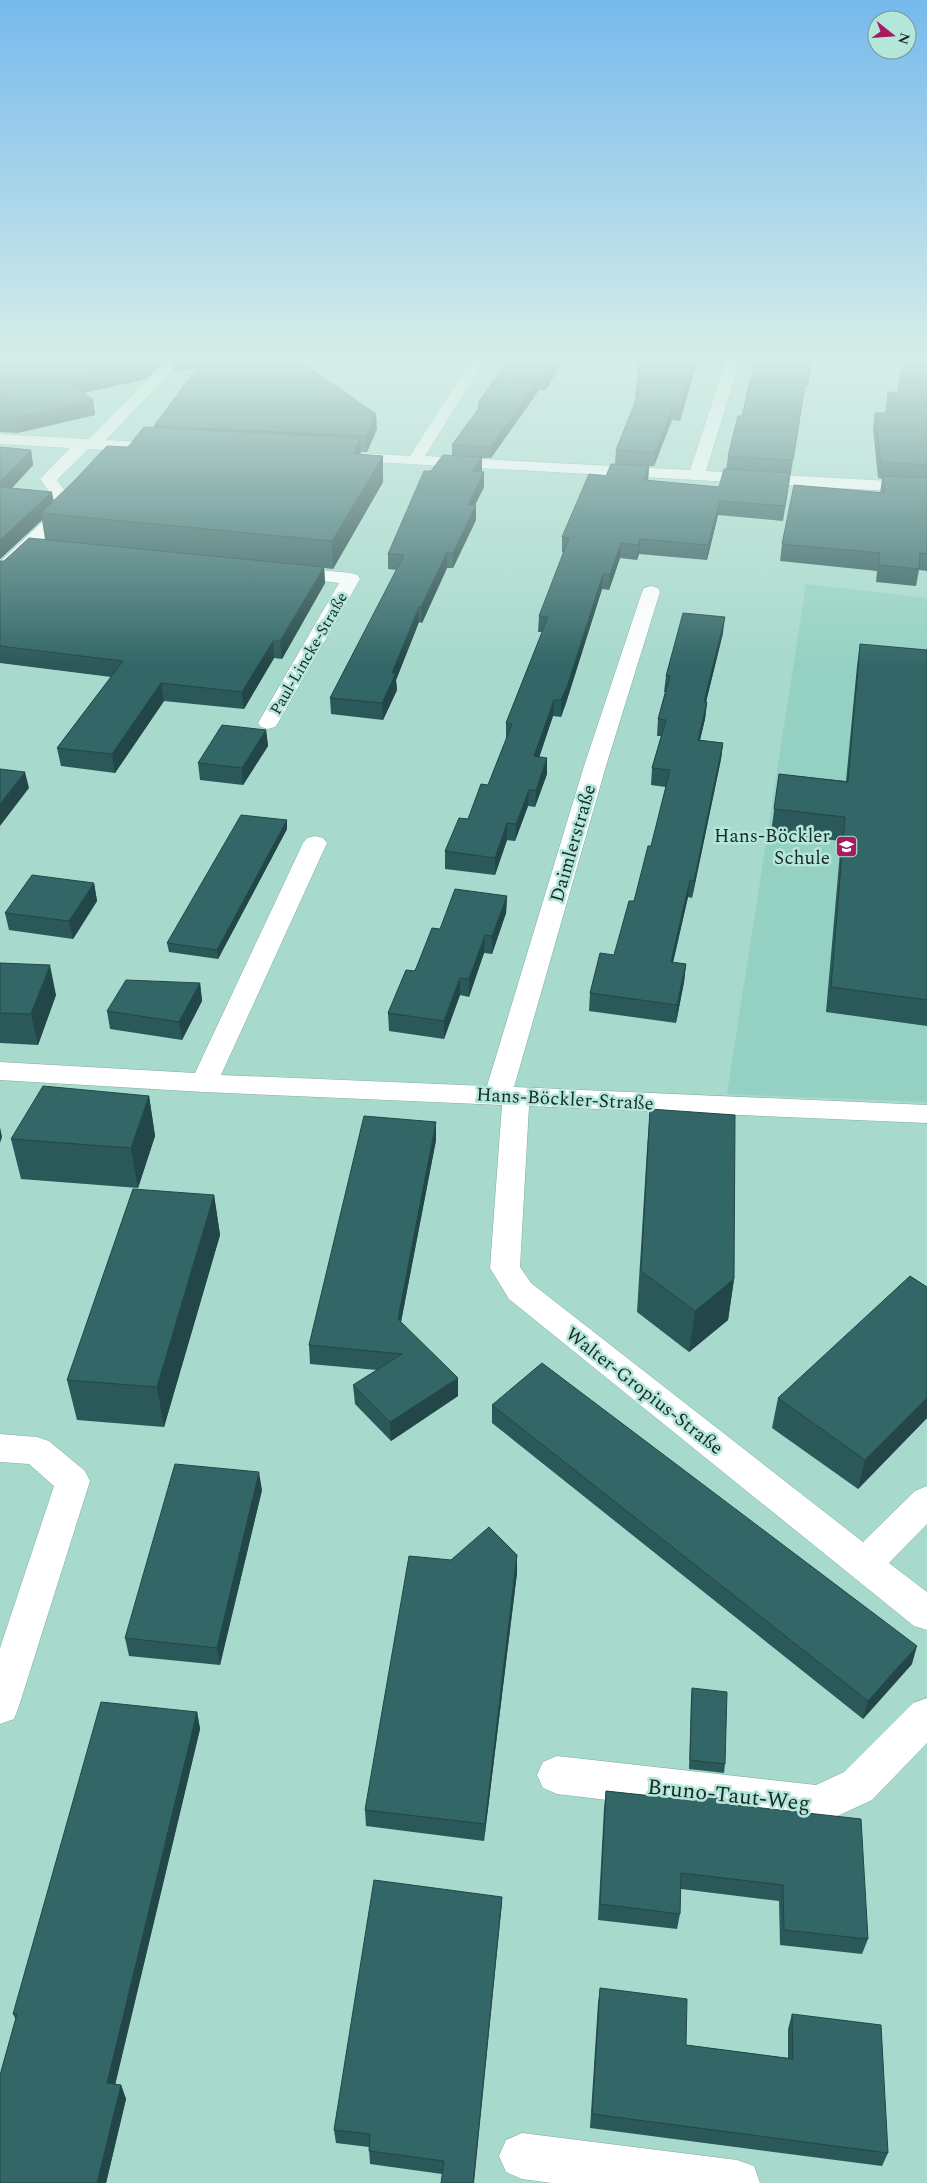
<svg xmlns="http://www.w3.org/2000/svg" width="927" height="2183" viewBox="0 0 927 2183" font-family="Spectral,serif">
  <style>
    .built { fill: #94d1c2 }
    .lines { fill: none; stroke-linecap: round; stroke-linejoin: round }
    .minor-casing { stroke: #7daea2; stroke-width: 1 }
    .minor { fill: #fff; fill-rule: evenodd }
    .wall { fill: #2b5859 }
    .shaded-wall { fill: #234748 }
    .building { fill: #326667; stroke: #234748 }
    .labels { text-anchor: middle; stroke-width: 5; stroke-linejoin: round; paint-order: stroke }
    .far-street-label { font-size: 16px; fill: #162a26; stroke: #b4e6d9 }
    .poi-label { font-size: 19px; fill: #162a26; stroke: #b4e6d9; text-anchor: end }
    .street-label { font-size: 19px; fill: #162a26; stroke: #b4e6d9 }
    .near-street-label { font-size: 22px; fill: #162a26; stroke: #b4e6d9 }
  </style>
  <rect width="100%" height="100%" fill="#a7d9cc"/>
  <path class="built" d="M806,584L927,598V1102L727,1094Z"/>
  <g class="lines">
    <defs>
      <g id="minor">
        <path d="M167,360H182L106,440L167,443L173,445L175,448L173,451L167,453L88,449L57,480L77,507L6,576L0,577V562L59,506L40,479L70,448L0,444V434L89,439Z"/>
        <path d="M471,360H485L425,456L690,470L726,360H740L706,471L927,483V493L338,460L336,457L338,454L344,452L410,456Z"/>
        <path d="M289,567L351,573L358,575L360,579L278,723L275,727L268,729L261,727L258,723L339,583L283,576L280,572L283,568Z"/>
        <path d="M651,586L658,588L660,592L606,766L514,1087L927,1105V1123L529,1106L520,1267L531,1283L863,1542L915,1491L927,1486V1524L889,1563L927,1592V1630L914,1626L509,1299L490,1268L502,1105L204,1092L0,1080V1062L195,1073L303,843L307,838L315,836L323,838L327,843L221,1075L487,1086L584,766L642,592L644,588Z"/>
        <path d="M0,1434L37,1437L49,1441L85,1471L90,1481L19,1706L14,1719L0,1724V1648L54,1486L29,1464L0,1462Z"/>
        <path d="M927,1698V1743L872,1800L818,1825L557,1794L543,1788L537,1775L543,1762L557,1756L816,1785L844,1772L913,1703Z"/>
        <path d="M522,2133L737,2160L754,2166L760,2183H552L522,2179L506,2172L499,2156L506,2140Z"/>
      </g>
    </defs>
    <use href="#minor" class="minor-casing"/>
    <use href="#minor" class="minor"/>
  </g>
  <g class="wall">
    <path d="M0,360H165L146,379L83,393L93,400L95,415L17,433L0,432Z"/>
    <path d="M171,360H298L377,429L367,452H360L361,454L383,456V482L333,569L324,568L325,583L282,659L274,658L244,709L164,701L115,773L61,766L57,748L111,677L0,663V561H4L45,539L42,520L0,559V447L31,450L33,465L12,488L52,492L53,501L128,447L154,428V426L198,367L173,373Z"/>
    <path d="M508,360H563L546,390H539L491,458H482L481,472H484V487L475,505H476V520L453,568H447L422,623L419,622L396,680L397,690L383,720L331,714L330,698L396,570L388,569V554L431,471L452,455V445L478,410V403Z"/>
    <path d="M639,360H724L723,364L697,362L680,421L672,420L654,466H649L648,480L719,487L726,470L728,456L742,416L753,366L740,365L741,360H813L808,386H805L783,521L718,515L707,560L639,554L637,560L620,558L609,590L602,589L566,703L561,717L553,716L539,757L547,774L535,807L528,806L515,841L507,840L495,875L445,869V851L468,819L488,785L506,740V723L542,632H538L539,616L564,553L562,552V537L615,464L616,450L637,398H635L636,385L638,377H637L638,364Z"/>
    <path d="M927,360V571L919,570L916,586L876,582L877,571L780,561L782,544L880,493L882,479L878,478L873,428L875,413H885L888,392L897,393Z"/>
    <path d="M723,633L706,702H707L705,719L700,740L723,743L721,759L692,898L688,897L673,962L686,964L684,982L676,1023L589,1011L590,993L614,955L634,901L651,846L666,787L651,785L652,768L661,736H657L658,719L665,692H664L666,676Z"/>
    <path d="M860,644L927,650V1026L826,1012L841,841L771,833L779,774L846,781L857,666Z"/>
    <path d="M266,730L268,746L243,785L200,780L198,763Z"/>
    <path d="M287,820V829L218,959L169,952L167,943Z"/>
    <path d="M94,883L97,901L73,939L9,930L5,913Z"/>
    <path d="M507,896L506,913L492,954L484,953L469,997L460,995L444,1039L389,1031L388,1013L440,929Z"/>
    <path d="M0,963L56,995L38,1045L0,1043Z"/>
    <path d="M200,983L202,1001L182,1040L110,1029L107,1011Z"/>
    <path d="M149,1096L155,1136L138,1188L21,1179L11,1139Z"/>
    <path d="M650,1109L734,1279L728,1320L689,1352L637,1312L647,1149Z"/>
    <path d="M436,1140L401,1322L458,1396L391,1441L355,1404L353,1385L377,1370L310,1364L309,1345Z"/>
    <path d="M214,1195L220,1235L164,1427L77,1420L67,1380Z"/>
    <path d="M927,1287V1418L858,1489L772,1428L778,1398Z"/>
    <path d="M492,1405L912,1664L863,1719L492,1423Z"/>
    <path d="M262,1490L220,1665L129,1656L125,1638Z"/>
    <path d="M517,1555V1573L484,1841L366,1826L365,1810L451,1560Z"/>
    <path d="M692,1688L725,1764L724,1773L689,1769L691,1697Z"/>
    <path d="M197,1712L200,1729L115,2084L121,2085L126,2099L106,2183H0L16,2020L13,2014Z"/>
    <path d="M606,1791L689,1800L690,1795L726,1804L868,1939L862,1954L780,1945L779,1901L681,1889L680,1914L677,1929L598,1920L604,1808Z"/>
    <path d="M502,1897L501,1912L442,2174L370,2164L369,2147L336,2143L334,2130Z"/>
    <path d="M600,1988L686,2045L788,2058V2029L792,2014L888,2153L882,2166L590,2128L598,2003Z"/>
  </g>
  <g class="shaded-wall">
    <path d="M148,360H165L146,379L70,396L68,381Z"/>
    <path d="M171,360H212V363L173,373Z"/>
    <path d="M557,360H563L546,390L547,379Z"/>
    <path d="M695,360H697V362L680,421L681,407Z"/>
    <path d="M807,372L805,386L791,474L793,460Z"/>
    <path d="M539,379V390L491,458V447Z"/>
    <path d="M93,400L95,415L17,433L15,418Z"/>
    <path d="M673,406L672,420L654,466L655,452Z"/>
    <path d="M376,414L377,429L367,452L366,436Z"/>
    <path d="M360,438L361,465L353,454Z"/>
    <path d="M31,450L33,465L0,501V482Z"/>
    <path d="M383,456V482L333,569L332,541Z"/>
    <path d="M482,457V471L472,486V471Z"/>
    <path d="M649,466L648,480L643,495L644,480Z"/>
    <path d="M484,472V487L468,519V505Z"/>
    <path d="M52,492L54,508L41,513L42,520L0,559V540Z"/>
    <path d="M720,501L718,515L707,560L708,545Z"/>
    <path d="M476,505V520L453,568V553Z"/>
    <path d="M640,539L639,554L637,560L638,545Z"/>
    <path d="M621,543L620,558L609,590L610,575Z"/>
    <path d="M447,552V568L422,623L421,607Z"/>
    <path d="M324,567L325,583L282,659L280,641Z"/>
    <path d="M603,574L602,589L566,703L561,717V700Z"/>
    <path d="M419,607V622L396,680L397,690L383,720L382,703L392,673Z"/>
    <path d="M725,617L723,633L702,718L704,702Z"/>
    <path d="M273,641L274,658L244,709L242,692Z"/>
    <path d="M161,683L164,701L115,773L112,754Z"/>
    <path d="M554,700L553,716L534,773V756Z"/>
    <path d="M707,702L705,719L696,756L698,740Z"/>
    <path d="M266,730L268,746L243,785L242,768Z"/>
    <path d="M723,743L721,759L692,898L694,881Z"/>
    <path d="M547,758V774L535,807L536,790Z"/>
    <path d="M25,772L29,788L0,826V804Z"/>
    <path d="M529,790L528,806L515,841L516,824Z"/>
    <path d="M287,820V829L218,959L217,950Z"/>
    <path d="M507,823V840L495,875V858Z"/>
    <path d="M690,880L688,897L669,980L671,962Z"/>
    <path d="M94,883L97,901L73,939L69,921Z"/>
    <path d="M507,896L506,913L492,954V936Z"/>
    <path d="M485,935L484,953L469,997V979Z"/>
    <path d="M686,964L684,982L676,1023L677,1005Z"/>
    <path d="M50,965L56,995L38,1045L31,1014Z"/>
    <path d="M460,978V995L444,1039V1021Z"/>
    <path d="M200,983L202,1001L182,1040L179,1022Z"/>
    <path d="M149,1096L155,1136L138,1188L131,1148Z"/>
    <path d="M436,1122V1140L398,1337V1319Z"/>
    <path d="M0,1127L2,1137L0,1143Z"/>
    <path d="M214,1195L220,1235L164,1427L157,1387Z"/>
    <path d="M734,1279L728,1320L689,1352L695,1311Z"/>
    <path d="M458,1378V1396L391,1441L390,1422Z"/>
    <path d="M927,1398V1418L858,1489L865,1460Z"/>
    <path d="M259,1472L262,1490L220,1665L217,1648Z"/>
    <path d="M517,1555V1573L484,1841L485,1824Z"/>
    <path d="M917,1646L912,1664L863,1719L868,1701Z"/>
    <path d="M197,1712L200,1729L112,2098L107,2083Z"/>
    <path d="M502,1897L501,1912L474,2183H473Z"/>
    <path d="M121,2085L126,2099L106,2183H97Z"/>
  </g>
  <g class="building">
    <path d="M0,360H148L144,364L68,381L93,400L15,418L0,417Z"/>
    <path d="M203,360H298L376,414L366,436L154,426Z"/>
    <path d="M508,360H557L547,379H539L491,447L452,445L482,404L478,403Z"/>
    <path d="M639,360H695L681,407L673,406L655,452L616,450L642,385H636L642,364H638Z"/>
    <path d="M755,360H812L810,373L807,372L793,460L728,456L738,416H742Z"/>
    <path d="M904,360H927V465L881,462L875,413H886L888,392L897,393Z"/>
    <path d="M144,427L360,438L353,454L383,456L332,541L41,513L74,481L107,446L128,447Z"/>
    <path d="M0,447L31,450L0,482Z"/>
    <path d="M443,455L482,457L472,471L484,472L468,505H476L453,553L447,552L421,607H419L392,673H396L382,703L330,698L404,555L388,554L424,471H431Z"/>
    <path d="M611,464L649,466L644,480L719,487L724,469L790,473L785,506L720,501L708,545L640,539L638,545L621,543L610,575L603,574L567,687L561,700H554L534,756L547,758L536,790H529L516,824L507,823L495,858L445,851L459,818L468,819L481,784L488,785L512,724L506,723L548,617L539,616L569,538L562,537L589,474L606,476Z"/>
    <path d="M883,476L927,478V554L920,553L919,569L879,565L880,553L782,544L794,485L885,493Z"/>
    <path d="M0,487L52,492L0,540Z"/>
    <path d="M29,538L324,567L280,641H273L242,692L161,683L112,754L57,748L123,661L0,646V561H4Z"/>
    <path d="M683,613L725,617L704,702H707L698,740L723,743L694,881L690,880L671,962L686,964L677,1005L590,993L600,953L614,955L629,901H634L648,846H651L670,770L652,768L666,720L658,719L670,676H666Z"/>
    <path d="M860,644L927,650V1000L831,987L845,817L774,809L779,774L848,782Z"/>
    <path d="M222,725L266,730L242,768L198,763Z"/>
    <path d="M0,769L25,772L0,804Z"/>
    <path d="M241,815L287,820L217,950L167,943Z"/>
    <path d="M32,875L94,883L69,921L5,913Z"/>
    <path d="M455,889L507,896L492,936L485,935L469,979L460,978L444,1021L388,1013L406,970L415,971L432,928L440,929Z"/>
    <path d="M0,963L50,965L31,1014L0,1013Z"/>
    <path d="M126,980L200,983L179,1022L107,1011Z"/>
    <path d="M43,1086L149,1096L131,1148L11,1139Z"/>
    <path d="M650,1109L735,1115L734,1279L695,1311L641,1271Z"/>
    <path d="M364,1116L436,1122L398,1319L458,1378L390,1422L353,1385L402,1354L309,1345Z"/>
    <path d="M133,1189L214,1195L157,1387L67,1380Z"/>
    <path d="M910,1276L927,1287V1398L865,1460L778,1398Z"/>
    <path d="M542,1363L917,1646L868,1701L492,1405Z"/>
    <path d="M175,1464L259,1472L217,1648L125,1638Z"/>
    <path d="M489,1527L517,1555L485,1824L365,1810L409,1556L451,1560Z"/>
    <path d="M692,1688L727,1692L725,1764L690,1760Z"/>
    <path d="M101,1702L197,1712L107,2083L121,2085L97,2183H0V2075L17,2014H13Z"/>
    <path d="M606,1791L690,1800V1795L726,1799V1804L861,1819L868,1939L784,1930L783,1885L681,1873L680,1914L600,1904Z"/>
    <path d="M374,1880L502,1897L473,2183H441L444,2161L369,2151L370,2134L334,2130Z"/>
    <path d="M600,1988L687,1999L686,2045L793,2059L792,2014L881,2025L888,2153L592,2114Z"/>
  </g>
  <linearGradient id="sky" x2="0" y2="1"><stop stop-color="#76b9ed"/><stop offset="0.54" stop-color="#d7eee8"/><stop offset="1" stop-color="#d7eee8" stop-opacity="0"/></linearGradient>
  <rect width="927" height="666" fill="url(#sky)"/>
  <defs>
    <symbol id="school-square" viewBox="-11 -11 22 22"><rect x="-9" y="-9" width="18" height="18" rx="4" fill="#a71c60" stroke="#b4e6d9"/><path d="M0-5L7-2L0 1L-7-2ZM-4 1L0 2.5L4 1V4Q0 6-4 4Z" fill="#fff"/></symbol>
  </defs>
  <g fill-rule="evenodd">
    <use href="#school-square" x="834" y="834" width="25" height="25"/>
  </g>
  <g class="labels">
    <g class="far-street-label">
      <text transform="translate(308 653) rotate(-60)" y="6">Paul-Lincke-Straße</text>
    </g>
    <g class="poi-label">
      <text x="830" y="842">Hans-Böckler<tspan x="830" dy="22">Schule</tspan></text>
    </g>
    <g class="street-label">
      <text transform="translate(572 843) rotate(-74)" y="7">Daimlerstraße</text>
      <text transform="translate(565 1098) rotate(3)" y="7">Hans-Böckler-Straße</text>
      <text transform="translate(645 1390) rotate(38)" y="7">Walter-Gropius-Straße</text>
    </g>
    <g class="near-street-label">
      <text transform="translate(729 1794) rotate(6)" y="8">Bruno-Taut-Weg</text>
    </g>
  </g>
  <g transform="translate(892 35) rotate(107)"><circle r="24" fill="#b4e6d9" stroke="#759b91"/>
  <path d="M0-4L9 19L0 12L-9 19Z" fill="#a71c60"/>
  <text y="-8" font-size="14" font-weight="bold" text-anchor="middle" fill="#162a26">N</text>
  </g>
</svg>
